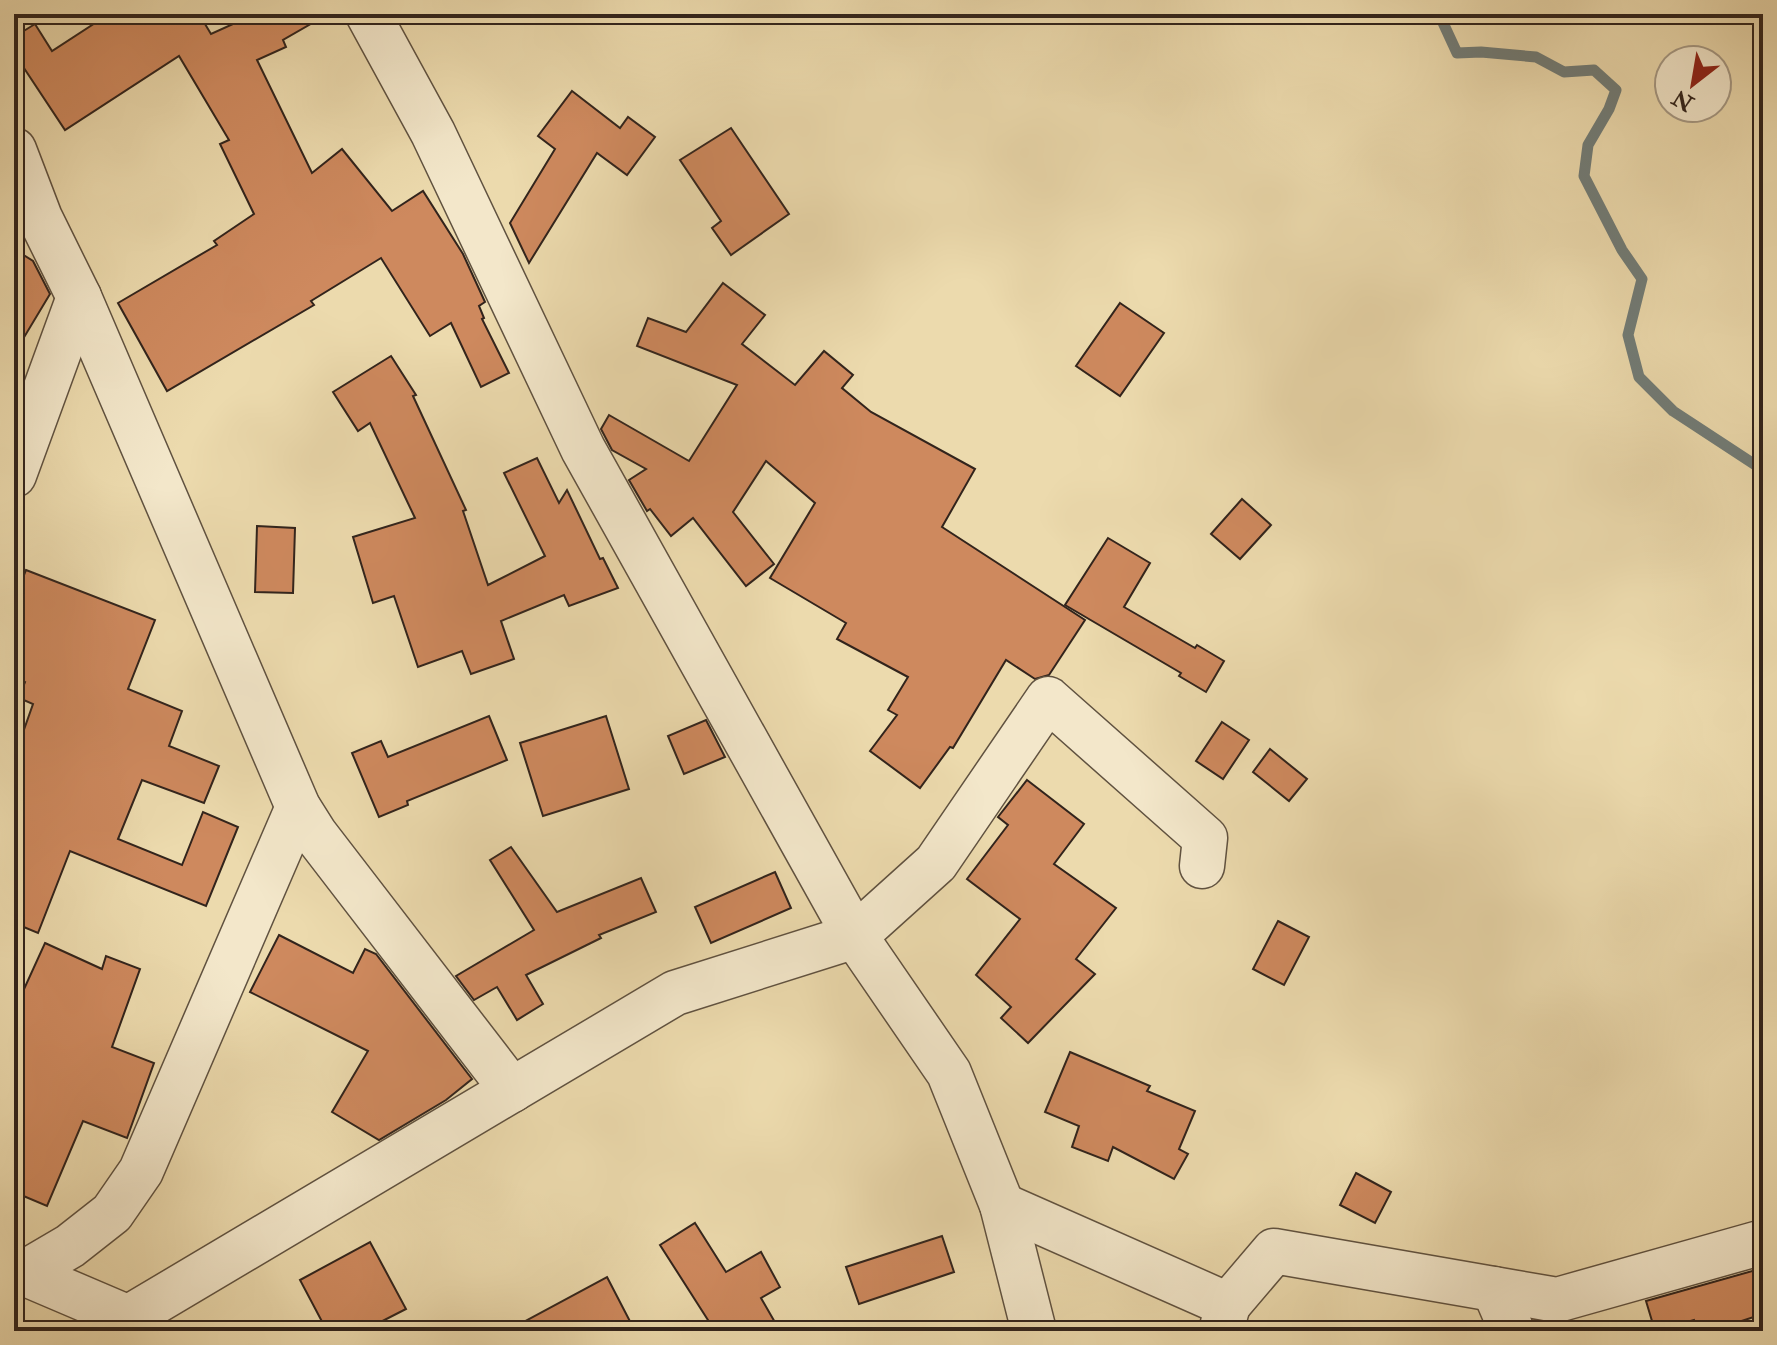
<svg xmlns="http://www.w3.org/2000/svg" width="1777" height="1345" viewBox="0 0 1777 1345" font-family="'IM FELL Double Pica',serif">
  <style>
    .lines { fill: none; stroke-linecap: round; stroke-linejoin: round }
    .stream { stroke: #727d78; stroke-width: 11 }
    .building { fill: #ce895e; stroke: #32241c; stroke-width: 2 }
    .minor-casing { stroke: #605240; stroke-width: 47 }
    .minor { stroke: #f3e7ca; stroke-width: 44 }
  </style>
  <rect width="100%" height="100%" fill="#ecdaad"/>
  <filter id="stains"><feTurbulence type="fractalNoise" baseFrequency=".0025" numOctaves="4"/><feColorMatrix values="0 0 0 0 .2 0 0 0 0 .09 0 0 0 0 .02 0 0 0 .5 -.17"/></filter>
  <radialGradient id="worn" r=".72"><stop offset=".6" stop-color="#630" stop-opacity="0"/><stop offset="1" stop-color="#630" stop-opacity=".3"/></radialGradient>
  <g class="lines">
    <path class="stream" d="M1439,14L1457,53L1481,52L1536,57L1564,72L1594,70L1616,90L1609,109L1588,145L1584,176L1622,250L1642,279L1628,335L1639,377L1673,411L1763,470"/>
  </g>
  <g class="building">
    <path d="M109,14H199L211,34L255,14H328L283,40L286,47L257,60L312,173L342,149L392,211L423,191L463,254L485,302L479,306L484,318L482,319L509,373L481,387L451,323L430,336L381,258L311,301L314,305L167,391L118,303L217,245L214,241L254,214L220,144L229,140L179,56L65,130L14,53V37L35,24L52,51Z"/>
    <path d="M572,91L620,128L628,117L655,137L627,175L597,153L529,263L510,223L555,149L538,136Z"/>
    <path d="M731,128L789,214L731,255L712,228L721,221L680,160Z"/>
    <path d="M14,249L33,261L50,294L14,354Z"/>
    <path d="M723,283L765,315L742,344L795,385L824,351L853,375L842,388L871,412L975,469L942,527L1085,620L1049,675L1035,679L1006,660L953,748L950,747L920,788L870,751L897,715L888,710L908,677L837,639L846,623L770,578L815,503L766,461L733,512L774,564L746,586L693,518L671,536L650,509L647,511L629,480L646,469L612,450L601,429L609,415L689,461L737,385L637,346L648,318L686,332Z"/>
    <path d="M1120,303L1164,333L1120,396L1076,366Z"/>
    <path d="M391,356L416,395L413,396L466,510L463,511L488,585L545,556L504,473L537,458L559,503L567,490L600,559L603,558L618,588L569,606L564,595L501,621L514,659L471,674L462,651L418,667L394,596L373,603L353,537L415,518L370,423L358,431L333,392Z"/>
    <path d="M1242,499L1271,525L1240,559L1211,534Z"/>
    <path d="M257,526L295,528L293,593L255,592Z"/>
    <path d="M1108,538L1150,563L1124,607L1195,648L1197,645L1224,661L1206,692L1179,676L1181,673L1065,605Z"/>
    <path d="M26,570L155,620L128,689L182,711L169,746L219,766L204,803L142,780L118,839L182,865L203,812L238,827L206,906L70,851L38,933L14,923V758L33,704L19,698L25,682L14,678V601Z"/>
    <path d="M489,716L507,760L407,801L408,805L379,817L352,753L381,741L388,757Z"/>
    <path d="M606,716L629,789L543,816L520,743Z"/>
    <path d="M706,720L725,757L684,774L668,736Z"/>
    <path d="M1222,722L1249,740L1223,779L1196,761Z"/>
    <path d="M1270,749L1307,779L1289,801L1253,772Z"/>
    <path d="M1027,780L1084,824L1054,864L1116,908L1076,959L1095,974L1028,1043L1001,1018L1011,1007L976,975L1020,919L967,879L1008,825L998,817Z"/>
    <path d="M511,847L557,912L641,878L656,912L599,935L601,938L526,975L543,1004L517,1020L497,987L474,1000L456,976L534,930L490,860Z"/>
    <path d="M775,872L791,908L711,943L695,907Z"/>
    <path d="M1278,921L1309,937L1284,985L1253,969Z"/>
    <path d="M279,935L353,973L365,949L376,954L472,1079L446,1100L379,1140L332,1112L368,1051L250,992Z"/>
    <path d="M45,943L102,969L106,956L140,969L112,1047L154,1063L127,1138L83,1121L47,1206L14,1192V1011Z"/>
    <path d="M1070,1052L1150,1086L1147,1091L1195,1111L1179,1149L1188,1154L1174,1179L1113,1147L1108,1161L1072,1147L1079,1126L1045,1112Z"/>
    <path d="M1356,1173L1391,1192L1375,1223L1340,1205Z"/>
    <path d="M695,1223L726,1272L761,1252L780,1287L761,1298L780,1331H715L660,1245Z"/>
    <path d="M942,1236L954,1272L859,1304L846,1267Z"/>
    <path d="M370,1242L406,1309L363,1331H327L300,1280Z"/>
    <path d="M1763,1268V1314L1711,1331H1698L1694,1320L1655,1331L1646,1301Z"/>
    <path d="M607,1277L635,1331H507Z"/>
  </g>
  <g class="lines">
    <defs>
      <g id="minor">
        <path d="M368,14L433,133L583,449L855,936L949,1073L1002,1205L1034,1331"/>
        <path d="M14,150L40,218L79,297L298,807L315,834L512,1090"/>
        <path d="M14,475L79,297"/>
        <path d="M1002,1205L1228,1305L1221,1331"/>
        <path d="M14,1269L129,1318"/>
        <path d="M24,1273L70,1246L112,1213L141,1171L298,807"/>
        <path d="M1494,1289L1512,1331"/>
        <path d="M1228,1305L1274,1251L1557,1300L1763,1242"/>
        <path d="M106,1331L675,993L855,936L936,863L1048,699L1205,838L1202,866"/>
      </g>
    </defs>
    <use href="#minor" class="minor-casing"/>
    <use href="#minor" class="minor"/>
  </g>
  <rect width="1777" height="1345" fill="none" stroke="#ecdaad" stroke-width="48"/>
  <rect x="16" y="16" width="1745" height="1313" fill="none" stroke="#32241c" stroke-width="4"/>
  <rect x="24" y="24" width="1729" height="1297" fill="none" stroke="#32241c" stroke-width="2"/>
  <g transform="translate(1693 84) rotate(211)"><circle r="38" fill="#f3e7ca" stroke="#a69984" stroke-width="2"/>
  <path d="M0-6L14 30L0 20L-14 30Z" fill="#8f2418"/>
  <text y="-12" font-size="22" font-weight="bold" text-anchor="middle" fill="#32241c">N</text>
  </g>
  <rect width="100%" height="100%" filter="url(#stains)"/>
  <rect width="100%" height="100%" fill="url(#worn)"/>
</svg>
